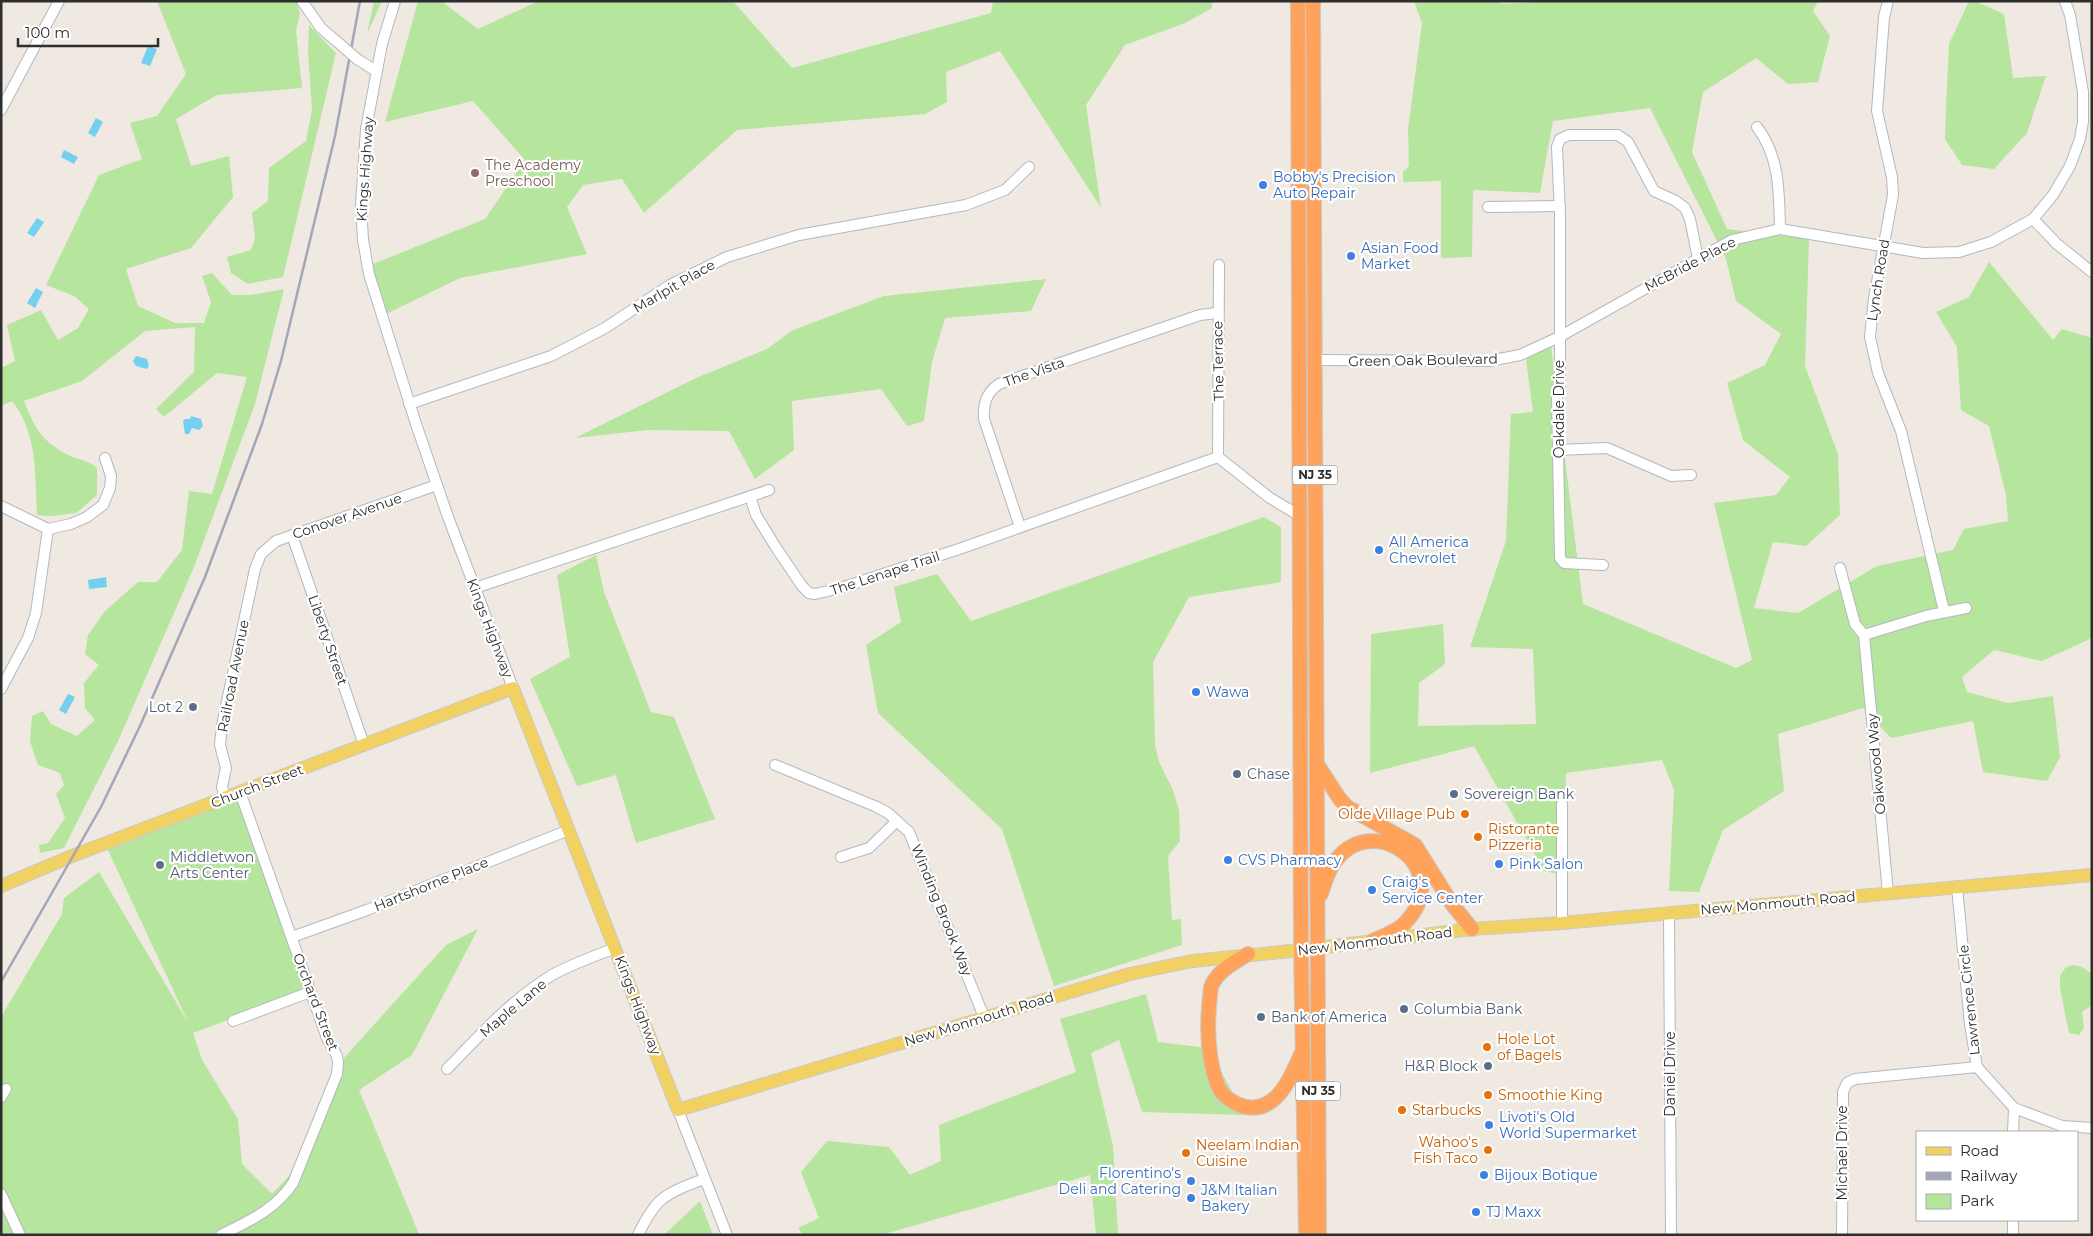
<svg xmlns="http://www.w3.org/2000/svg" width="2093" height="1236" viewBox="0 0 2093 1236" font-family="Montserrat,sans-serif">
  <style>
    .green { fill: #b6e59e }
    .water { fill: #75cff0 }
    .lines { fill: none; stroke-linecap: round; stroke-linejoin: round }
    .minor-casing { stroke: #b4b7c1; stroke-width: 12 }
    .major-casing { stroke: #c9c9c9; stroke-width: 14 }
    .highway-casing { stroke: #c9c9c9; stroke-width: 16 }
    .minor { stroke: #fff; stroke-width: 10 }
    .major { stroke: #f2d163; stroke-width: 12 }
    .highway { stroke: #ffa35c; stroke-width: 14 }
    .rail { stroke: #a3a6b8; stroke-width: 2.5 }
    .minor-bridge-casing { stroke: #b4b7c1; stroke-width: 12; stroke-linecap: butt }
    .minor-bridge { stroke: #fff; stroke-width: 10 }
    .education-dot { fill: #8d6e63; stroke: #fff; stroke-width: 2 }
    .shop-dot { fill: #3f7fe0; stroke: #fff; stroke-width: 2 }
    .service-dot { fill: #5c6f8a; stroke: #fff; stroke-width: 2 }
    .food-dot { fill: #e8710a; stroke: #fff; stroke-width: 2 }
    .labels { text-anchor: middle; stroke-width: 4.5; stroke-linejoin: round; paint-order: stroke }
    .shield { fill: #fff; stroke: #6d6d6d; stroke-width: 1 }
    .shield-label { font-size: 12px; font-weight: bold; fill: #2e2e2e }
    .education-label { font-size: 14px; fill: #785e54; stroke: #fff; text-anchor: start }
    .street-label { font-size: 14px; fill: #2e2e2e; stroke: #fff }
    .shop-label { font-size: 14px; fill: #366cbe; stroke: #fff; text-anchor: start }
    .service-label { font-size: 14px; fill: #4e5e75; stroke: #fff; text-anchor: start }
    .food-label { font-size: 14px; fill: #c56008; stroke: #fff; text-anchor: start }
  </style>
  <rect width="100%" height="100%" fill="#efe9e1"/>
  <g class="green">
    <path d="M157,1H296L300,14L296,31L302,88L217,95L176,119L191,166L229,156L233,197L191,248L126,269L138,306L175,323H204L211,302L202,276L212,273L232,295H251L284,289L255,404L194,567L118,741L64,848L40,853L39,845L48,843L65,818L56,794L64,785L60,773L38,765L30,741L32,716L43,711L51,724L77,736L95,720L85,708L84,683L99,665L85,654L88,635L105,611L138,582H157L182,550L189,491L212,494L247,377L217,373L164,417L156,409L194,372L195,327L145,331L82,381L24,401C35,429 41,440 68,455C80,461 84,458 97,468V495L76,513L52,516L37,515C35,476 38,433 12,401L1,406V368L15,361L7,325L41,310L58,340L78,328L89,309L74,296L46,285L99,175L142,159L130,123L157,116L186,74Z"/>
    <path d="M374,1H382L367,34Z"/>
    <path d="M418,1H441L478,29L539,1H733L792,68L991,13L993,1H1212V8L1185,23L1125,45L1086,105L1101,208L1000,51L946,72L947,102L925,114L737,130L644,213L622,179L583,185L567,207L587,254L460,278L382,316L368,266L485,219L525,160L473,101L385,122Z"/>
    <path d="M1414,1H1498L1502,4L1548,1H1818L1813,11L1830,36L1818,82L1788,84L1756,58L1703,92L1692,152L1727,229L1809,239L1805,366L1838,454L1840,515L1806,546L1773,542L1754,608L1798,613L1877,566L1953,550L1964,529L2008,521L2006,495L1989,426L1961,410L1957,347L1936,312L1969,297L1989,262L2053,340L2062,329L2092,338V638L2042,661L1994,650L1962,677L1967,692L2008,703L2053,696L2060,757L2047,781L1983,772L1973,721L1891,738L1863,708L1778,734L1784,791L1723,830L1699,892L1669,891L1674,790L1662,760L1566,773L1562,875L1544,871L1474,746L1370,773L1371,634L1443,624L1445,664L1419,683L1418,726L1536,724L1533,649L1470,647L1506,541L1511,414L1533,412L1526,359L1551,346L1583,604L1736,668L1752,660L1714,503L1776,495L1790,477L1743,440L1727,383L1765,365L1781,334L1736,301L1726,259L1650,108L1553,121L1540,193L1473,190L1472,257L1441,258V181L1403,182V172L1409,166L1408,130L1422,23Z"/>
    <path d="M1969,1H1975L2004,14L2013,78L2046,76L2027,133L1994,169L1962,165L1945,139L1946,108L1949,44Z"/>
    <path d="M309,25L336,53L283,277L248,284L231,273L227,257L251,250L255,238L252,213L268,201L269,168L306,141L312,110L308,52Z"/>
    <path d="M1046,279L1031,311L945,318L932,362L924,421L907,426L881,389L792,401L794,450L755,479L729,431L648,430L575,438L696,378L767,349L793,330L884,296Z"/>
    <path d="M1264,517L1281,527V582L1189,597L1153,662L1155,745L1159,762L1173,790L1179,811L1180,841L1168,856L1172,920L1181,919L1182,945L1054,986L1002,829L878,713L866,645L901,622L894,587L937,574L971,621Z"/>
    <path d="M596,555L604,592L651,712L674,717L715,819L636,843L616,775L577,786L530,679L570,657L557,575Z"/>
    <path d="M236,794L310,989L193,1033L202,1060L238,1119L242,1164L272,1194L307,1157L334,1069L446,945L478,929L412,1055L359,1090L419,1234L1,1235V1017L62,914L64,898L99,872L189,1024L107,848Z"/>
    <path d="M2074,965L2082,967L2092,974V1005L2082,1012L2084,1028L2079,1035L2069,1033L2060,988V976L2066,967Z"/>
    <path d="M1146,994L1158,1042L1208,1048L1245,1115L1142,1112L1119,1040L1091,1053L1113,1146L1118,1235H1096L1090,1175L881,1235H803L798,1228L819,1218L801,1172L827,1141L889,1147L910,1175L941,1161L939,1125L1076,1072L1060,1019Z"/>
    <path d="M700,1201L713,1235H664Z"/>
  </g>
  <g class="water">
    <path d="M148,46L157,49L150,66L141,63Z"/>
    <path d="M96,118L103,122L95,137L88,133Z"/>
    <path d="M64,150L78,157L74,164L61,157Z"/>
    <path d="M37,218L44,222L34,237L27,233Z"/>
    <path d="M36,288L43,292L35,308L27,303Z"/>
    <path d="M136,356L147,359L149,366L147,369L136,366L133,361Z"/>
    <path d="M191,416L201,419L203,426L199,430L192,428L189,434H185L183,421L185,419H190Z"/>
    <path d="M106,577L107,587L89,589L88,580Z"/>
    <path d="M68,694L75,697L66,714L59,710Z"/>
  </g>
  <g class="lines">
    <defs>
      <g id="minor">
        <path d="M302,1L321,28L341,45"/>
        <path d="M395,1L382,44L366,129L361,205L363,240L369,274L416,424L448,517L513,688"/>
        <path d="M1888,1L1884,17L1877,111L1892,177L1893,195L1874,298L1870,337L1878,373L1901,431L1944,611"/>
        <path d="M357,59L376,71"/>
        <path d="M1,110L59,1"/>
        <path d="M1757,127C1780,157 1779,193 1780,229"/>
        <path d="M1488,207L1560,206"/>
        <path d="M2033,219L2057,244L2092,272"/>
        <path d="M1313,360L1489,361L1520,355L1559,337L1732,240L1780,229L1923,253L1959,252L1991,242L2033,219L2053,195L2070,166L2080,139L2083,122V92L2070,15L2065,1"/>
        <path d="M409,404L551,356L605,328L670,285L727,257L799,235L966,205L1005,190L1029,167"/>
        <path d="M1558,450L1607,448L1671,476L1691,475"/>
        <path d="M1218,457L1219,265"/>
        <path d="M1218,457L1270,498L1300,516"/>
        <path d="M750,496L756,515L775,546L802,586L809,593L815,594L841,588L962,548L1218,457"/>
        <path d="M1,506L48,529L71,524L87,517L103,505L110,488L111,476L105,458"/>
        <path d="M1020,527L984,419C983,404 986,393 999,384L1200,315L1217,313"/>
        <path d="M292,535L364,745"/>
        <path d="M1603,565L1564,563L1560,558L1557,396L1560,391V214L1557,147L1560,139L1569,135H1618L1628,142L1654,191L1676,201L1685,208L1690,219L1698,259"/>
        <path d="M1840,568L1855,624L1864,635"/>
        <path d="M475,588L769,490"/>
        <path d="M1864,635L1888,893"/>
        <path d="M1864,635L1926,616L1966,608"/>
        <path d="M1,689L28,638L36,613L48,529"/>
        <path d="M775,765L877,807L888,813L909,832L984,1017"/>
        <path d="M225,798L222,787L226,768L220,745L222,725L255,569L261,554L276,541L437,485"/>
        <path d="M1562,804V923"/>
        <path d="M841,857L869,848L897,821"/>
        <path d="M1957,887L1970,1024L1977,1067L2014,1108L2062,1126L2092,1128"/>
        <path d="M1669,913L1671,1235"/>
        <path d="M292,937L367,910L569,830"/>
        <path d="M233,1021L310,992"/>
        <path d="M447,1069C480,1035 511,1000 552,975C572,964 595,956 615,948"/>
        <path d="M1,1097L6,1089"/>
        <path d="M678,1110L727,1235"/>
        <path d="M2013,1132L2014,1108"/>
        <path d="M1,1194L20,1235"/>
        <path d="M2013,1220V1235"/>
        <path d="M221,1235C249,1221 275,1210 293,1183L337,1074L338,1063L337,1056L327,1038L240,792"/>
        <path d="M638,1235C657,1196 665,1194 704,1179"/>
        <path d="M1842,1235L1843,1092L1847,1083L1855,1079L1977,1067"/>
      </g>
      <path id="major" d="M1,886L72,856L513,688L678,1110L1130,974L1192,961L1301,950L1472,929L1562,923L2092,875"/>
      <g id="highway">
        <path d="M1298,1L1301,950L1306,1235"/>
        <path d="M1313,1L1319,1235"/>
        <path d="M1317,764L1339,798L1347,807L1415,845L1452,904L1472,929"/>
        <path d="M1321,894C1324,885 1327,874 1332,866C1369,805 1459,868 1404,924C1396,932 1381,937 1370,942"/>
        <path d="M1248,954C1235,962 1217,971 1211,987C1207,1017 1206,1056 1218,1086C1221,1094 1229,1100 1237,1104C1273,1120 1290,1080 1301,1054"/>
      </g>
    </defs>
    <use href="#minor" class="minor-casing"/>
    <use href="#major" class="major-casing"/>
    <use href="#highway" class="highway-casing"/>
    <use href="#minor" class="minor"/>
    <use href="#major" class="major"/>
    <use href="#highway" class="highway"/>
    <path class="rail" d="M1,982L101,807L140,726L205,577L262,424L281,361L335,136L360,1"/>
    <defs>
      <path id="minor-bridge" d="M341,45L357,59"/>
    </defs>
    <use href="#minor-bridge" class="minor-bridge-casing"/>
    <use href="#minor-bridge" class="minor-bridge"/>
  </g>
  <circle class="education-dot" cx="475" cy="173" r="5"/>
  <g class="shop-dot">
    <circle cx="1263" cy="185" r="5"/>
    <circle cx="1351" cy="256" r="5"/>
    <circle cx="1379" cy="550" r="5"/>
    <circle cx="1196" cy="692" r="5"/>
    <circle cx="1228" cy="860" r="5"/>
    <circle cx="1499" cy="864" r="5"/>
    <circle cx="1372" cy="890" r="5"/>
    <circle cx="1489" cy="1125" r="5"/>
    <circle cx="1484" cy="1175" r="5"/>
    <circle cx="1191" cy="1181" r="5"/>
    <circle cx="1191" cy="1198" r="5"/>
    <circle cx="1476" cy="1212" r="5"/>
  </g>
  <g class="service-dot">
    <circle cx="193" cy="707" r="5"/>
    <circle cx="1237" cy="774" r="5"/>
    <circle cx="1454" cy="794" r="5"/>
    <circle cx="160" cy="865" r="5"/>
    <circle cx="1404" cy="1009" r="5"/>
    <circle cx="1261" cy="1017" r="5"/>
    <circle cx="1488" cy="1066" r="5"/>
  </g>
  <g class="food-dot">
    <circle cx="1465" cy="814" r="5"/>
    <circle cx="1478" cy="837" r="5"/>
    <circle cx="1487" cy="1047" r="5"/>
    <circle cx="1488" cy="1095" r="5"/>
    <circle cx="1402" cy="1110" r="5"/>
    <circle cx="1488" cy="1150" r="5"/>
    <circle cx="1186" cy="1153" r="5"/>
  </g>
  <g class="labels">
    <g class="shield">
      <rect x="1292.5" y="465.5" width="45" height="19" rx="4"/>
      <rect x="1295.5" y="1081.5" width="45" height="19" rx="4"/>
    </g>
    <g class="shield-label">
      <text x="1315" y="479">NJ 35</text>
      <text x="1318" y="1095">NJ 35</text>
    </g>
    <g class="education-label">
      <text x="485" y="170">The Academy<tspan x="485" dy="16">Preschool</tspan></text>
    </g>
    <g class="street-label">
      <text transform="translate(365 169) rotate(-86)" y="5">Kings Highway</text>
      <text transform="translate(1690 264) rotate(-28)" y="5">McBride Place</text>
      <text transform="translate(1878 280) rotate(-81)" y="5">Lynch Road</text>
      <text transform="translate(674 286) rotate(-30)" y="5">Marlpit Place</text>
      <text transform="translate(1423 360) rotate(-1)" y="5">Green Oak Boulevard</text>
      <text transform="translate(1218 361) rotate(-91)" y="5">The Terrace</text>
      <text transform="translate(1034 372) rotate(-19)" y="5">The Vista</text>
      <text transform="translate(1559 409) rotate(-90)" y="5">Oakdale Drive</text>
      <text transform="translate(347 516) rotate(-19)" y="5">Conover Avenue</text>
      <text transform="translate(885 573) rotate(-18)" y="5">The Lenape Trail</text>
      <text transform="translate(490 628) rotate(69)" y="5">Kings Highway</text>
      <text transform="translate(328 640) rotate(71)" y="5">Liberty Street</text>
      <text transform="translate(233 676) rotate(-79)" y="5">Railroad Avenue</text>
      <text transform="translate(1876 764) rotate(-95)" y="5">Oakwood Way</text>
      <text transform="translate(257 786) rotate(-21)" y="5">Church Street</text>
      <text transform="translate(431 884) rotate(-22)" y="5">Hartshorne Place</text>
      <text transform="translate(1778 903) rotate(-5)" y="5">New Monmouth Road</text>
      <text transform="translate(942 910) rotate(68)" y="5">Winding Brook Way</text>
      <text transform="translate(1375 941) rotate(-7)" y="5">New Monmouth Road</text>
      <text transform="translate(1969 1000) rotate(-96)" y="5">Lawrence Circle</text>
      <text transform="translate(316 1002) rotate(69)" y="5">Orchard Street</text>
      <text transform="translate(638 1005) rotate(69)" y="5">Kings Highway</text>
      <text transform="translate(513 1008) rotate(-40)" y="5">Maple Lane</text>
      <text transform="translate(979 1019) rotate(-17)" y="5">New Monmouth Road</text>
      <text transform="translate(1670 1074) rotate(-90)" y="5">Daniel Drive</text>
      <text transform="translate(1842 1153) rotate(-90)" y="5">Michael Drive</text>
    </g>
    <g class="shop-label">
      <text x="1273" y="182">Bobby's Precision<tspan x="1273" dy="16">Auto Repair</tspan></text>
      <text x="1361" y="253">Asian Food<tspan x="1361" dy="16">Market</tspan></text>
      <text x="1389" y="547">All America<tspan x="1389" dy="16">Chevrolet</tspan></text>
      <text x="1206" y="697">Wawa</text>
      <text x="1238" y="865">CVS Pharmacy</text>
      <text x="1509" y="869">Pink Salon</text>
      <text x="1382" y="887">Craig's<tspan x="1382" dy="16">Service Center</tspan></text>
      <text x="1499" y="1122">Livoti's Old<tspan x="1499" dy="16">World Supermarket</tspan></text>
      <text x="1181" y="1178" text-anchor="end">Florentino's<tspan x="1181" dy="16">Deli and Catering</tspan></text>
      <text x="1494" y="1180">Bijoux Botique</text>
      <text x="1201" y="1195">J&amp;M Italian<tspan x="1201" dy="16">Bakery</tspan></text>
      <text x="1486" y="1217">TJ Maxx</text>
    </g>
    <g class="service-label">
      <text x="183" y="712" text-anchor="end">Lot 2</text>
      <text x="1247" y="779">Chase</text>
      <text x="1464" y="799">Sovereign Bank</text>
      <text x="170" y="862">Middletwon<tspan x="170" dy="16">Arts Center</tspan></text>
      <text x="1414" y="1014">Columbia Bank</text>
      <text x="1271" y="1022">Bank of America</text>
      <text x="1478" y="1071" text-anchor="end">H&amp;R Block</text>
    </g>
    <g class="food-label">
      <text x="1455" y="819" text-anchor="end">Olde Village Pub</text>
      <text x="1488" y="834">Ristorante<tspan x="1488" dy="16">Pizzeria</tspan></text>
      <text x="1497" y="1044">Hole Lot<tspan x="1497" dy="16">of Bagels</tspan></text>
      <text x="1498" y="1100">Smoothie King</text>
      <text x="1412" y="1115">Starbucks</text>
      <text x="1478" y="1147" text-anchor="end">Wahoo's<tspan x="1478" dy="16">Fish Taco</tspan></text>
      <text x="1196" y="1150">Neelam Indian<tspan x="1196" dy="16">Cuisine</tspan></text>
    </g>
  </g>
  <rect width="2093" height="1236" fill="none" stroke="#2e2e2e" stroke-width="5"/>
  <rect x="1916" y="1131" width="162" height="90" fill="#ffffff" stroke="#ababab"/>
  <rect x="1926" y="1147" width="25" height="8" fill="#f2d163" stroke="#ababab"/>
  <text x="1960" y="1156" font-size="15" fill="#2e2e2e">Road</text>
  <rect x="1926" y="1172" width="25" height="8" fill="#a3a6b8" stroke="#ababab"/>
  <text x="1960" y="1181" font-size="15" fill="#2e2e2e">Railway</text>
  <rect x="1926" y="1194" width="25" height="15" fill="#b6e59e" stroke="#ababab"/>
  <text x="1960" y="1206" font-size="15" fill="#2e2e2e">Park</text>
  <path d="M18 38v8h140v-8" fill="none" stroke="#2e2e2e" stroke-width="2.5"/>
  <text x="25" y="38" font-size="15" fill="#2e2e2e" stroke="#ffffff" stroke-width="4" paint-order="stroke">100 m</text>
</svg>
